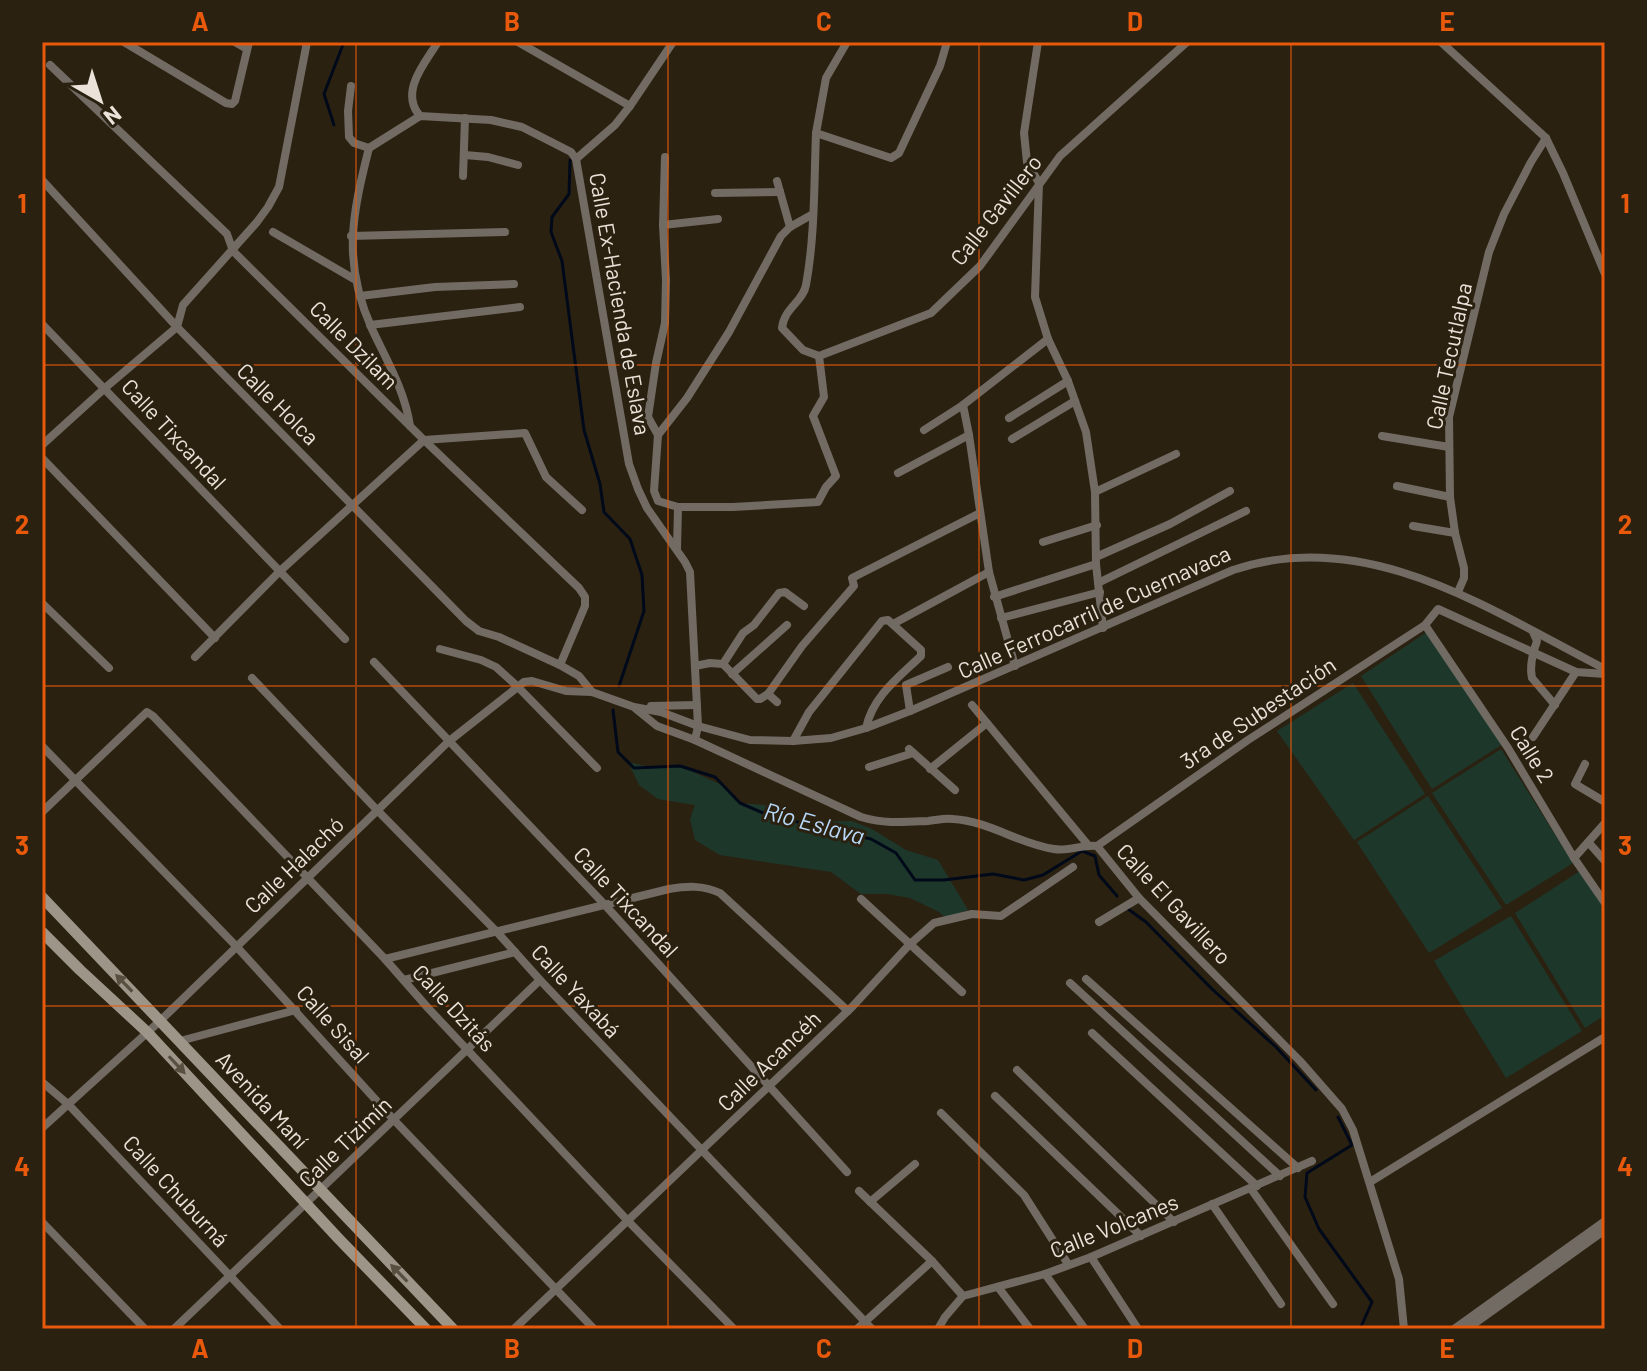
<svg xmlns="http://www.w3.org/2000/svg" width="1647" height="1371" viewBox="0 0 1647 1371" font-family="Barlow,sans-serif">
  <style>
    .green { fill: #1d382b }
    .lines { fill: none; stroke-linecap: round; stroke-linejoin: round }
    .stream { stroke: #000919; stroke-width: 3 }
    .street { stroke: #716b63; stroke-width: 8 }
    .secondary { stroke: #9d9588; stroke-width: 11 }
    .oneway { fill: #594f41 }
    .grid { fill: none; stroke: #e8590c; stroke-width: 2; stroke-opacity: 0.55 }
    .labels { text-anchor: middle; stroke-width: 6; stroke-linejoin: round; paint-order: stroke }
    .street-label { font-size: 22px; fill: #ebe3d9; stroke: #2b2111 }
    .water-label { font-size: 24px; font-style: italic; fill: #b8d8f9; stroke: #2b2111 }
    .neatline { fill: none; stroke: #e8590c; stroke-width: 3 }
    .grid-label { font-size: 26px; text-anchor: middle; font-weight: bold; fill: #e8590c }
  </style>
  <rect width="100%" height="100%" fill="#2b2111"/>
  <g class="green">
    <path d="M1427,632L1503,744L1432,789L1361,676Z"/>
    <path d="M1353,683L1425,794L1354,840L1277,731Z"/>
    <path d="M1501,749L1573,863L1506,905L1432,793Z"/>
    <path d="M628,762L650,767L680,766L724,786L740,803L774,806L802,822L852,821L872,829L906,850L938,860L968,910L946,918L939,912L910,898L887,894H861L831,872L720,855L695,840L690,819L695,805L658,799L639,785Z"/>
    <path d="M1428,796L1502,908L1429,953L1357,842Z"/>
    <path d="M1580,871L1605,910V1015L1585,1028L1515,913Z"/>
    <path d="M1511,916L1582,1031L1506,1078L1434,961Z"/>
  </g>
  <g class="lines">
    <g class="stream">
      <path d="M334,125L324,94L344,42"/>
      <path d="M570,160L569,194L552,217L551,232L562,261L584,430L600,484L604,512L630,539L642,575L644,611L619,686"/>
      <path d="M613,710L618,752L634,768L680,766L715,777L740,803L768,815L871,839L896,853L915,880H944L993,874L1024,880L1043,875L1082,851L1095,856L1099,875L1117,896"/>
      <path d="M1128,909L1146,922L1212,989L1276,1047L1316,1090"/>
      <path d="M1338,1117L1352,1145L1307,1173L1305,1197L1319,1229L1372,1302L1360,1329"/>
    </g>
    <g class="street">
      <path d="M124,42L226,103L232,104L235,101L249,42"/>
      <path d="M235,42L247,49"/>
      <path d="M518,42L630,106"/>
      <path d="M947,42L940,66L899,153L891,158L816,133C814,184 815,236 806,285C803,302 784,308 782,328L803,350L819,356L931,313L980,266L1060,156L1187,42"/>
      <path d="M1038,42L1024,133L1027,162L1039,183L1035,297L1048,339L1068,381L1086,432L1095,492L1096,564L1103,628"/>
      <path d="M1441,42L1546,138L1563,173L1605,274"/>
      <path d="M50,65L227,234L233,251L424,440L579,588L585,597V606L560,665"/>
      <path d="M351,86L348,111L349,137L354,143L369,148"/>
      <path d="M420,116C399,92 425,63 438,42"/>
      <path d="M816,133L826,78L847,42"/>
      <path d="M369,148L420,116L491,120L522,127L571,152L576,159L629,464L638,489L647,508L685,562L690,572L698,726L695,740"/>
      <path d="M369,148C352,215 342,263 372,329C387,361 405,391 410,426"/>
      <path d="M465,155L488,157L518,165"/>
      <path d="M576,159L615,125L630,106L673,42"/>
      <path d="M463,176L465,118"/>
      <path d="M42,180L177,327L466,621L479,631L499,637L560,665L579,676L592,692"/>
      <path d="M777,181L790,227"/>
      <path d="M715,193L780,192"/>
      <path d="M813,214L790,227L781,236L729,332L687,398L658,435L654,491L658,501L678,507H733L818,502L826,487L836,476L813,416L824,397L819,356"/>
      <path d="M663,225L718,219"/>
      <path d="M273,232L354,279"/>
      <path d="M351,236L505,232"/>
      <path d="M360,296L435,287L514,284"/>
      <path d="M42,324L345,639"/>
      <path d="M370,325L520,307"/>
      <path d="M963,405L969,435L989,572L1015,666"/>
      <path d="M1009,418L1068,381"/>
      <path d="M924,430L963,405L1048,339"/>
      <path d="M658,435L648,417L656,363L665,323L666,280L663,225L665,157"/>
      <path d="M1382,436L1449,447"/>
      <path d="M1012,439L1075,401"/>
      <path d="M42,445L105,388L177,327L183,305L257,222L268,207L279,187L307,42"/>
      <path d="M42,458L215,638"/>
      <path d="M898,473L969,435"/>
      <path d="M1397,486L1450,497"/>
      <path d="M1095,492L1176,454"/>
      <path d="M1413,526L1455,533"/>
      <path d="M1043,542L1097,525"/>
      <path d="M677,549L678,507"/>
      <path d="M1096,557L1170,524L1230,491"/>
      <path d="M1098,583L1246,511"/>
      <path d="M1458,592L1464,578V568L1455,533L1450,497L1449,417L1489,252L1504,214L1531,162L1546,138"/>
      <path d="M994,597L1096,564"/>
      <path d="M42,603L109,668"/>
      <path d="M1001,618L1100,592"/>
      <path d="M893,624L989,572"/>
      <path d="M1425,625L1508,748L1574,858L1605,903"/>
      <path d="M1533,632L1537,641C1533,652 1529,665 1532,678L1555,705"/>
      <path d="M440,649L481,660L496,667L517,686L597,768"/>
      <path d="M195,657L279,572L424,440L525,433L546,477L582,510"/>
      <path d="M374,662L605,905L847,1172"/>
      <path d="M723,664L743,633L754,625L779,593L785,592L804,606"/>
      <path d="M695,666L710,663L723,664L757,699H760L768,694L802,646L854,586L852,578L980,513"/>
      <path d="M732,674L787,625"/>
      <path d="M252,678L376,809L497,932L540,980L872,1329"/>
      <path d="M768,694L777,702"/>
      <path d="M972,705L1088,845"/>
      <path d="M651,706L697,705"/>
      <path d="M636,709L657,726L695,740L861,817C884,824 905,822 928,821C937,820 945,818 953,819C989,821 1019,844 1054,849C1069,852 1082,844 1097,846L1139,898L1300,1061L1342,1109L1353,1130L1399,1279L1404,1329"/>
      <path d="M910,711L906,685L948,667"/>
      <path d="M1533,737L1576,672"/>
      <path d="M793,741L809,712L882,621L888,620L921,650V656C899,677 873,696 866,728"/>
      <path d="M42,746L236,946L394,1120L594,1329"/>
      <path d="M909,749L955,790"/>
      <path d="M1585,764L1575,784L1605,802"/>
      <path d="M869,767L913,753"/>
      <path d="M930,769L987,723"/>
      <path d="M42,812L147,712L153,716L385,959L428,1008L628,1221L734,1329"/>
      <path d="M1589,843L1605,861"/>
      <path d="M1097,846L1248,740L1425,625L1438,609L1576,672L1605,674"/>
      <path d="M1574,858L1605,823"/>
      <path d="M861,899L962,992"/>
      <path d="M1099,922L1139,898"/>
      <path d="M385,959L669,889C687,886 703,885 720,893L848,1011"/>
      <path d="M1086,979L1298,1168"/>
      <path d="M404,980L515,952"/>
      <path d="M1070,983L1280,1176"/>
      <path d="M1092,1033L1257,1186"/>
      <path d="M180,1041L296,1010"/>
      <path d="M1017,1070L1174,1222"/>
      <path d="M42,1082L68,1104L280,1329"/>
      <path d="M995,1096L1141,1236"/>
      <path d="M941,1113L1024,1195L1068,1264"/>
      <path d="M42,1128L160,1021L448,742L524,682L532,681L566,691L592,692L634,707L661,712L698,726L750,740L793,741L831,738L866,728L910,711L1233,570C1367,525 1490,610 1605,669"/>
      <path d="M1370,1182L1605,1037"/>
      <path d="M1251,1189L1333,1304"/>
      <path d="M859,1191L932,1261L963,1296"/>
      <path d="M870,1202L915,1164"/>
      <path d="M1212,1204L1281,1304"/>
      <path d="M42,1222L145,1329"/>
      <path d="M1091,1257L1138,1329"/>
      <path d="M1045,1274L1085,1329"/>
      <path d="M998,1287L1030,1329"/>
      <path d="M174,1329L540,980"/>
      <path d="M514,1329L852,1007L909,945L934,923L972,914L1001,916L1073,867"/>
      <path d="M857,1329L932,1261"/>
      <path d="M938,1329L945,1317L963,1296L1045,1274L1091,1257L1312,1161"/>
      <path d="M1454,1329L1605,1221"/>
      <path d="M1467,1329L1605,1230"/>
    </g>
    <g class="secondary">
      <path d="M42,897L453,1329"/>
      <path d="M42,932L80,970L147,1032L338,1238L426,1329"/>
    </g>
  </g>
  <defs><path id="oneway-solid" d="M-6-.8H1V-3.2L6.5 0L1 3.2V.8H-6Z" transform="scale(2)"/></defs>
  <g class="oneway">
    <use href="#oneway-solid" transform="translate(124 983) rotate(-134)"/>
    <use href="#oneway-solid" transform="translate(177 1065) rotate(47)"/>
    <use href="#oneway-solid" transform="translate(399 1273) rotate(-134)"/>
  </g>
  <path class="grid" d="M356,42V1329M668,42V1329M979,42V1329M1291,42V1329M42,365H1605M42,686H1605M42,1006H1605"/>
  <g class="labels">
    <g class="street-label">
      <text transform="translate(996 210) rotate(-52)" y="8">Calle Gavillero</text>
      <text transform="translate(620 304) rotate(80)" y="8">Calle Ex-Hacienda de Eslava</text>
      <text transform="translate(354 345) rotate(45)" y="8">Calle Dzilam</text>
      <text transform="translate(1449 356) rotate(-78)" y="8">Calle Tecutlalpa</text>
      <text transform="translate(278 404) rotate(45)" y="8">Calle Holca</text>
      <text transform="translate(174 434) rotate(47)" y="8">Calle Tixcandal</text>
      <text transform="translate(1094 612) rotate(-24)" y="8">Calle Ferrocarril de Cuernavaca</text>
      <text transform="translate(1258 713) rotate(-34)" y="8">3ra de Subestación</text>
      <text transform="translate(1532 754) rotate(58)" y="8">Calle 2</text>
      <text transform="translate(294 865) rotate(-44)" y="8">Calle Halachó</text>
      <text transform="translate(626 902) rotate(47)" y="8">Calle Tixcandal</text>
      <text transform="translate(1174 904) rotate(47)" y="8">Calle El Gavillero</text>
      <text transform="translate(576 991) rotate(47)" y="8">Calle Yaxabá</text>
      <text transform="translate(454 1008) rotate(47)" y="8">Calle Dzitás</text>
      <text transform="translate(333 1024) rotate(48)" y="8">Calle Sisal</text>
      <text transform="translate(769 1061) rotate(-44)" y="8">Calle Acancéh</text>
      <text transform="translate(262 1100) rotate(47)" y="8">Avenida Maní</text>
      <text transform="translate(345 1142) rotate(-44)" y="8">Calle Tizimín</text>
      <text transform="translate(176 1191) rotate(47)" y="8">Calle Chuburná</text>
      <text transform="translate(1114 1226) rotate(-22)" y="8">Calle Volcanes</text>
    </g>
    <g class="water-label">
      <text transform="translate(814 824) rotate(15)" y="8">Río Eslava</text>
    </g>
  </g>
  <rect width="1647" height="1371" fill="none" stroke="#2b2111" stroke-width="88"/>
  <g transform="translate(100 100) rotate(141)" stroke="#2b2111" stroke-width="6" paint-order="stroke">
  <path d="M0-6L14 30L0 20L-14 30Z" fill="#ebe3d9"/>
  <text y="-12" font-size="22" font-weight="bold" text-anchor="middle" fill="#ebe3d9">N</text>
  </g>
  <rect x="44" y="44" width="1559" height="1283" class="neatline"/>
  <g class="grid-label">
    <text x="200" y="31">A</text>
    <text x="512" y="31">B</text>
    <text x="824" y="31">C</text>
    <text x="1135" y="31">D</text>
    <text x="1447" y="31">E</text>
    <text x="22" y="213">1</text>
    <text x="1625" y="213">1</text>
    <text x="22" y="534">2</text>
    <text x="1625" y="534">2</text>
    <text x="22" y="855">3</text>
    <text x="1625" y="855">3</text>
    <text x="22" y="1176">4</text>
    <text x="1625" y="1176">4</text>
    <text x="200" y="1358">A</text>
    <text x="512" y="1358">B</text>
    <text x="824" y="1358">C</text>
    <text x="1135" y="1358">D</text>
    <text x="1447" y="1358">E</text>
  </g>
</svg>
